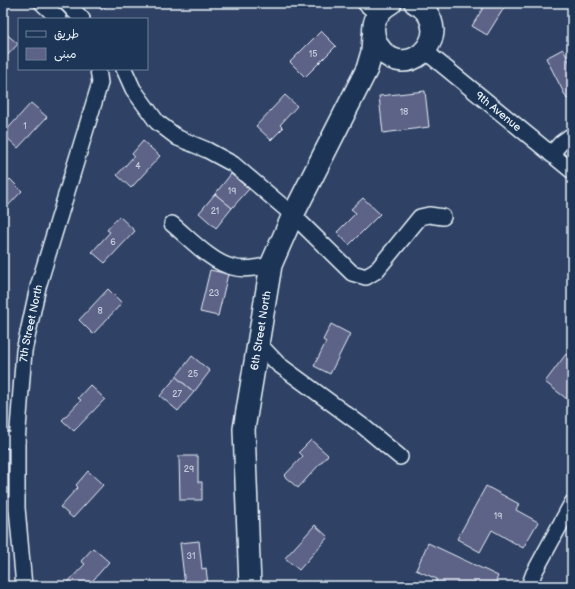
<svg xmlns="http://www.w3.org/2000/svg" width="575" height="589" viewBox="0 0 575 589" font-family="'Balsamiq Sans','Playpen Sans Arabic',sans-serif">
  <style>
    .building { fill: #5d6287; stroke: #e8f1f8 }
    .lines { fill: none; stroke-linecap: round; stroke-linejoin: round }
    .street-casing { stroke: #e8f1f8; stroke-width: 18 }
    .secondary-casing { stroke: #e8f1f8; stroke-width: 24 }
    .street { stroke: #1d3557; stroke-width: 15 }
    .secondary { stroke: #1d3557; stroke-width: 21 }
    .labels { text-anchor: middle; stroke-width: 3.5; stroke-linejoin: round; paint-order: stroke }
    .number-label { font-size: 9px; fill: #c5cddc }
    .street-label { font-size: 11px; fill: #e8f1f8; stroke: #1d3557 }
  </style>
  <rect width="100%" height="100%" fill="#2f4265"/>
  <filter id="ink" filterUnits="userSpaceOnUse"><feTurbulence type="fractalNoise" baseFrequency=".025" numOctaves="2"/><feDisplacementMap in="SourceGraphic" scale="8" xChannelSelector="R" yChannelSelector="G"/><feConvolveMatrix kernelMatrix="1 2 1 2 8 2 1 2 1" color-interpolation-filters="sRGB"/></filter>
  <g filter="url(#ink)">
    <g class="building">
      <path d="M94,3H108L102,10Z"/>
      <path d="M486,3H507L487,35L472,26Z"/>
      <path d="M3,31L18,44L3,60Z"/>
      <path d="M321,31L336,46L305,77L290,62Z"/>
      <path d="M563,49L572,67V97L567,99L546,58Z"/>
      <path d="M425,91L429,127L383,133L379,96Z"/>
      <path d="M285,95L297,106L280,125L283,128L271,140L256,126Z"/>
      <path d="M31,103L47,117L18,148L3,134Z"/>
      <path d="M143,141L160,156L131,188L117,175L134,156L132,154Z"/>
      <path d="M231,174L249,189L232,208L215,194Z"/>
      <path d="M10,179L22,191L5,209L8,212L3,217V186Z"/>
      <path d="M215,194L232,208L216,228L199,213Z"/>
      <path d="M363,198L380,214L349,245L337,232L356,213L351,209Z"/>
      <path d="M119,216L135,231L105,263L92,252L110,232L107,230Z"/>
      <path d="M210,270L228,274L218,316L200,312Z"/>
      <path d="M108,289L122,303L93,334L79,320Z"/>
      <path d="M331,324L350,334L330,374L314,366L326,342L323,340Z"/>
      <path d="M566,354L572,358V403L545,382Z"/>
      <path d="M192,356L210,371L194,392L176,377Z"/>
      <path d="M176,377L194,392L178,411L160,396Z"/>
      <path d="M90,385L105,399L74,431L62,420L81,400L78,398Z"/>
      <path d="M311,440L328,455L298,488L284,476L303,456L299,452Z"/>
      <path d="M179,456H198V482H202V500H180Z"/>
      <path d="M88,471L103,485L73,518L60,507L78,487L76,485Z"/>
      <path d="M486,486L519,504L516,510L538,522L523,548L492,530L480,552L457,539Z"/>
      <path d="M315,525L328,537L299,570L285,558Z"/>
      <path d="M199,541L202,569L206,568L208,585L185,586L180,543Z"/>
      <path d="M428,543L498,576L494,586H434L437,579L416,570Z"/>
      <path d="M93,548L109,562L88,586H66L65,585L85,564L81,561Z"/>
    </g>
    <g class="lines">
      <defs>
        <g id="street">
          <path d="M42,3L59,19"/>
          <path d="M67,3L82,19"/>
          <path d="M365,3L377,14"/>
          <path id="s1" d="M425,51L572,171"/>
          <path d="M124,69L133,89L157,122L178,138L207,150L233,164L293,215L352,273L366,277L376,271L420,217L429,215L443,217"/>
          <path d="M551,154L561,143L572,135"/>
          <path d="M172,224C188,237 212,263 232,267C245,271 259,267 271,265"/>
          <path d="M258,343L278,364L364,427L400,457"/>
          <path d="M3,439L17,442"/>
          <path id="s2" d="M24,586L17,508V442L24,351L38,287L100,83L98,69"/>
          <path d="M529,586L534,573L572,503"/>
        </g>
        <g id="secondary">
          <path d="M391,3C351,25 388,80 421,54C428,48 433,39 433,30C432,18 426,8 415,3"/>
          <path id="s3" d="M250,586L244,429L271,265L293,215L367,69L372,52L373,36"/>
        </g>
      </defs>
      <use href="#street" class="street-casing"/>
      <use href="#secondary" class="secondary-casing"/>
      <use href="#street" class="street"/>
      <use href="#secondary" class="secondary"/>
    </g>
  </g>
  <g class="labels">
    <g class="number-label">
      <text x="313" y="57">15</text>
      <text x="404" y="115">18</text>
      <text x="25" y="129">1</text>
      <text x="138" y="169">4</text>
      <text x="232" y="194">19</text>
      <text x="215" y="214">21</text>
      <text x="113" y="245">6</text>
      <text x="214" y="296">23</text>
      <text x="100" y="314">8</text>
      <text x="193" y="377">25</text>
      <text x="177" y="397">27</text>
      <text x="189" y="472">29</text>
      <text x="498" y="519">19</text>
      <text x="191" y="559">31</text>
    </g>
    <g class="street-label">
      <text dy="4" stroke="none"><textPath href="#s1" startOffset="95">9th Avenue</textPath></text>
      <text dy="4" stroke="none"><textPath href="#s2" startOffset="264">7th Street North</textPath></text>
      <text dy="4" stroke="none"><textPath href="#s3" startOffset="257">6th Street North</textPath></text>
    </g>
  </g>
  <rect width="575" height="589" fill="none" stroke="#1d3557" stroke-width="16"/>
  <rect x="8" y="8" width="559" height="573" fill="none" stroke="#e8f1f8" stroke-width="1.5" filter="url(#ink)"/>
  <rect x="18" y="18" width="130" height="52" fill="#1d3557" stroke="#6e8097"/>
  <rect x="26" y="31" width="20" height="6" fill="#1d3557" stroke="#6e8097"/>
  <text x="54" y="38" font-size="12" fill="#e8f1f8">طريق</text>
  <rect x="26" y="48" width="20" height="12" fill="#5d6287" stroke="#6e8097"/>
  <text x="54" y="58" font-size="12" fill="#e8f1f8">مبنى</text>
</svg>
